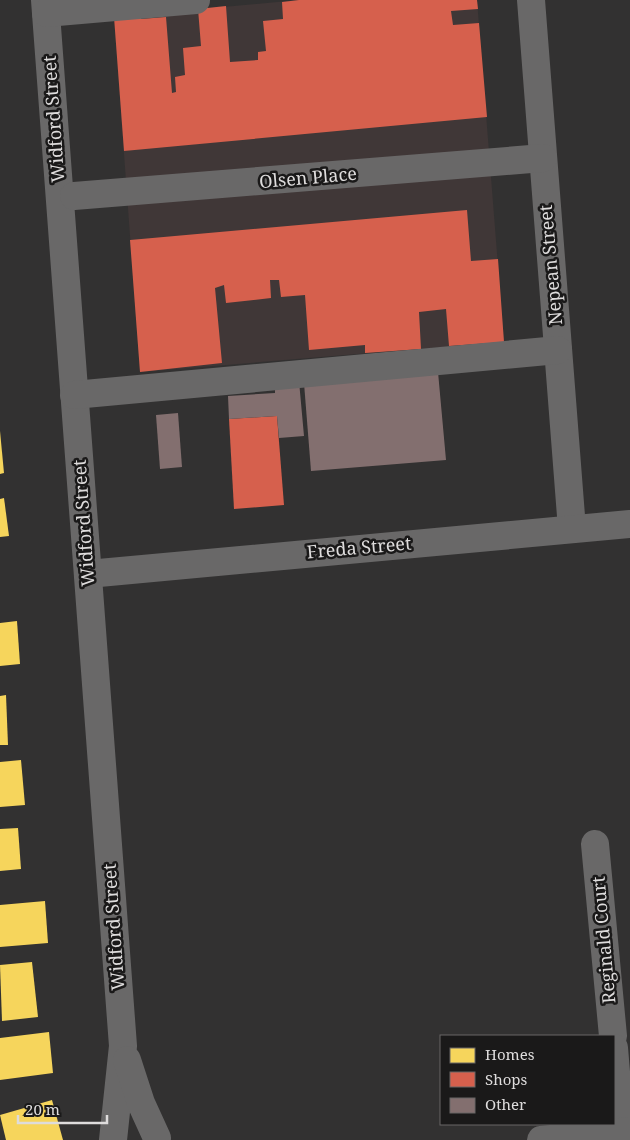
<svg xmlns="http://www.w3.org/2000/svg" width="630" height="1140" viewBox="0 0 630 1140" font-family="'Noto Serif',serif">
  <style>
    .built { fill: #403737 }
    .homes { fill: #f6d55c }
    .shops { fill: #d6604d }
    .building { fill: #836f6f }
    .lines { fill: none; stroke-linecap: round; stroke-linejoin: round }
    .minor { stroke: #696868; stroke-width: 28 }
    .labels { text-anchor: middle; stroke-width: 5; stroke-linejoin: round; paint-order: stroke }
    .street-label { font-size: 18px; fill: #dedcdc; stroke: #1a1919 }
  </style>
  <rect width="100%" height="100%" fill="#323131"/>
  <path class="built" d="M299,0H477L504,342L140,372L114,17Z"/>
  <g class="homes">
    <path d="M0,431L4,473L0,474Z"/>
    <path d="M4,498L9,536L0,537V499Z"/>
    <path d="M17,621L20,664L0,666V623Z"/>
    <path d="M6,695L8,745H0V696Z"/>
    <path d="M21,760L25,805L0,807V762Z"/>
    <path d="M18,828L21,869L0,871V829Z"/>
    <path d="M45,901L48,943L0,947V905Z"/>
    <path d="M32,962L38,1017L2,1021L0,965Z"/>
    <path d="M49,1032L53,1073L0,1080V1038Z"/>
    <path d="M52,1100L63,1140H6L0,1115Z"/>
  </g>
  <g class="shops">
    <path d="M299,0H477L478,9L451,11L453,25L479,23L487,117L124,151L114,17L141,15V19L166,17L172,93L176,92L175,77L185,75L183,48L201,46L198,9L226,6L230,62L258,60V52L266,51L263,21L283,19L282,2Z"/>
    <path d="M467,210L471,261L498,259L504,342L449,346L446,309L419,312L421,349L365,353V345L309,350L305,295L281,297L279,280H270L271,298L226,303L224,285L215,288L222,363L140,372L130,240Z"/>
    <path d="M277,416L284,505L234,509L229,419Z"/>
  </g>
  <g class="building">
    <path d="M438,372L446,460L311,471L304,383Z"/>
    <path d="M299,381L304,436L279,438L277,416L229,419L228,396L275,393V383Z"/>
    <path d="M178,413L182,467L160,469L156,415Z"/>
  </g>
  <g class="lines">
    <g class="minor">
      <path d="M45,0L123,1046L113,1140"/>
      <path d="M531,0L572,529"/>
      <path d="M46,13L196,0"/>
      <path d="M74,196L543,158"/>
      <path d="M74,395L558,350"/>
      <path d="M88,574L630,524"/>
      <path d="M595,844L613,1036"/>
      <path d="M614,1048L621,1132"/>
      <path d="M127,1060L141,1103L157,1138"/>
      <path d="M541,1140L630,1131"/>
    </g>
  </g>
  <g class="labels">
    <g class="street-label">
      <text transform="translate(54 119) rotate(-94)" y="6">Widford Street</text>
      <text transform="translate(308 178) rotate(-5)" y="6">Olsen Place</text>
      <text transform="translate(551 265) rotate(-95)" y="6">Nepean Street</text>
      <text transform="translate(84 523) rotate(-94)" y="6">Widford Street</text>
      <text transform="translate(359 548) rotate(-5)" y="6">Freda Street</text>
      <text transform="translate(114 927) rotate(-94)" y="6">Widford Street</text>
      <text transform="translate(604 940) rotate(-95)" y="6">Reginald Court</text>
    </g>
  </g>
  <rect x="440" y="1035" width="175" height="90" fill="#1a1919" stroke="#686767"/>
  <rect x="450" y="1048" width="25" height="15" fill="#f6d55c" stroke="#686767"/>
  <text x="485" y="1060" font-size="15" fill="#dedcdc">Homes</text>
  <rect x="450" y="1072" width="25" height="15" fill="#d6604d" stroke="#686767"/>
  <text x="485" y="1085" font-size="15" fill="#dedcdc">Shops</text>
  <rect x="450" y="1098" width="25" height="15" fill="#836f6f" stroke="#686767"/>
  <text x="485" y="1110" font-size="15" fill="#dedcdc">Other</text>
  <path d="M18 1115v8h89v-8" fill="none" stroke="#dedcdc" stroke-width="2.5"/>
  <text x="25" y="1115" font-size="15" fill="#dedcdc" stroke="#1a1919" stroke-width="4" paint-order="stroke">20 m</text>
</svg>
